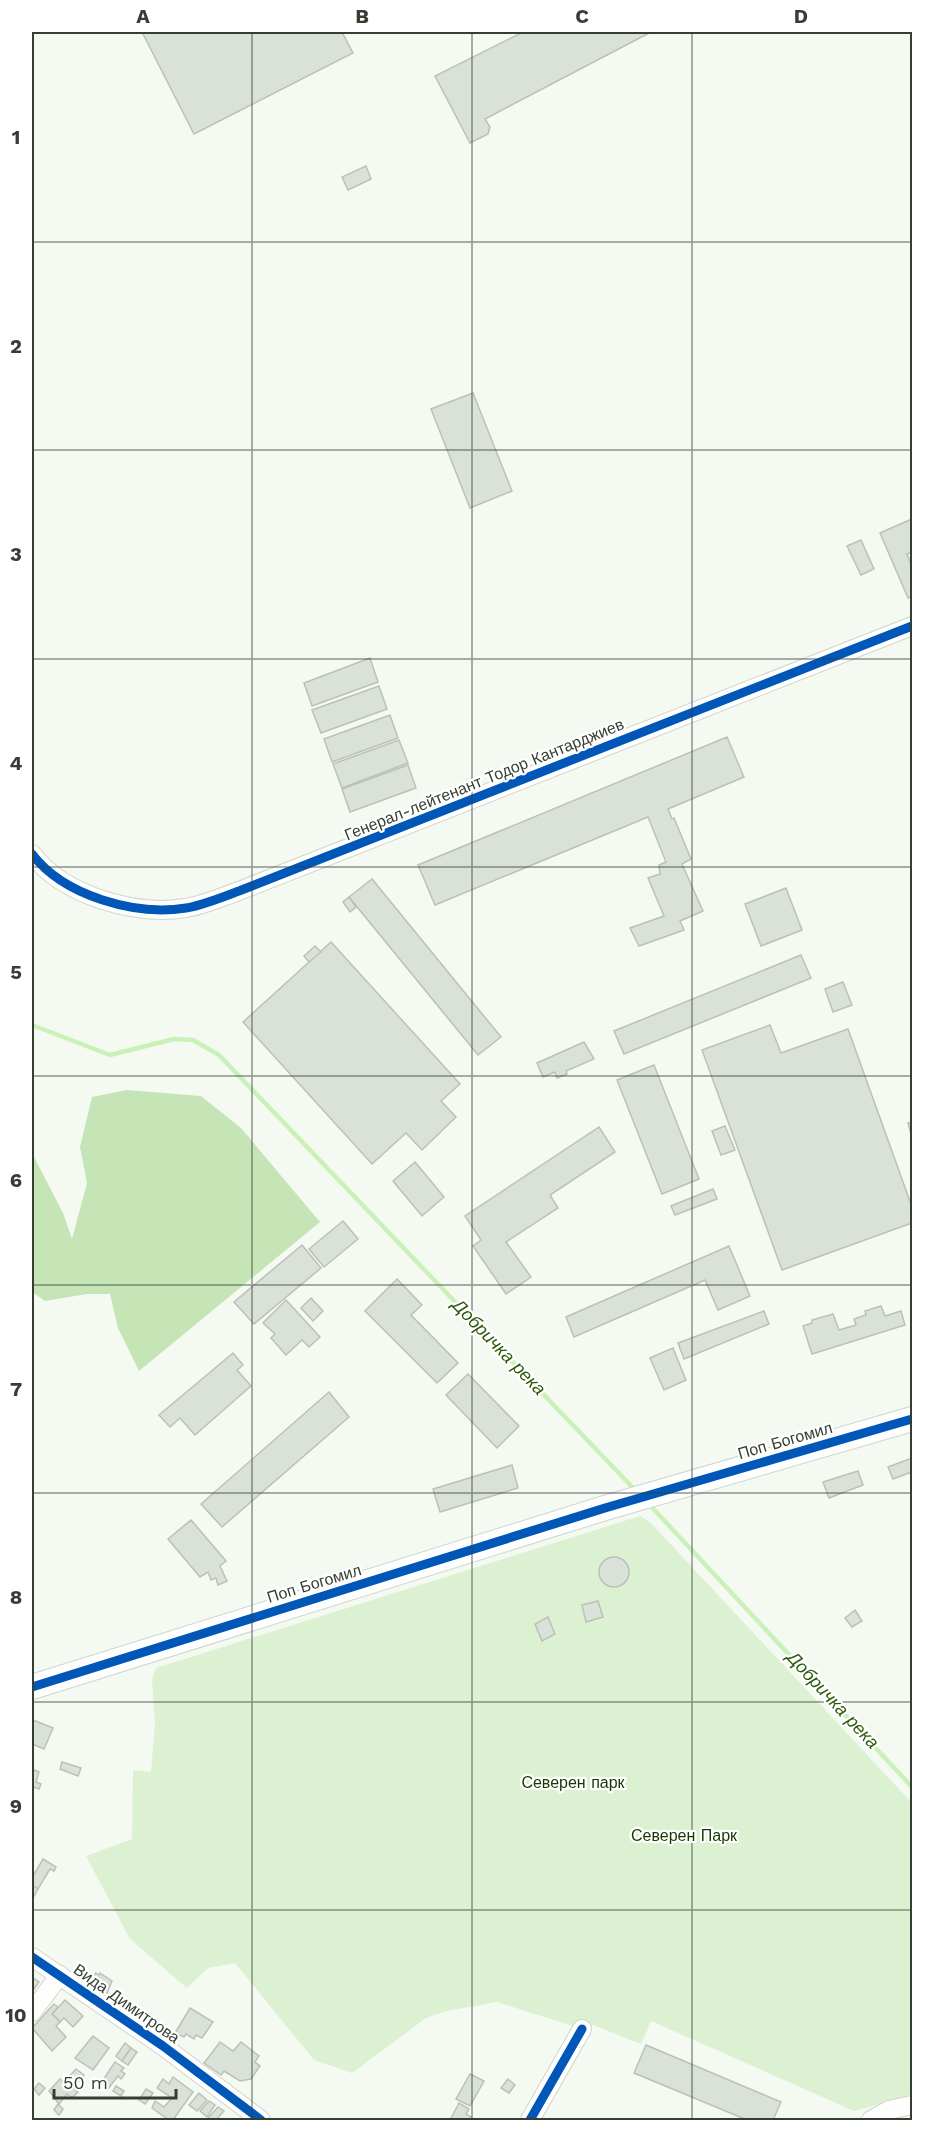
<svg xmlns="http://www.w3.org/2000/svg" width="944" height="2152" viewBox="0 0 944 2152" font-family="'Work Sans',sans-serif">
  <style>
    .green { fill: #dbf1d1 }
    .forest { fill: #c5e5b7 }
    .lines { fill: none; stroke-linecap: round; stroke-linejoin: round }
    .stream { stroke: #caf1b7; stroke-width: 4.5 }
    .building { fill: #dae1d8; stroke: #bbc1b8; stroke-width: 1.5 }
    .minor-casing { stroke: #d0d6cd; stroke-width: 20 }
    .tertiary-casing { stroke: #d0d6cd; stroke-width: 26 }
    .minor { stroke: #fdfefd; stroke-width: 18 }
    .tertiary { stroke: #fdfefd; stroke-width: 24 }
    .cycleway-casing { stroke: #fff; stroke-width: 13 }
    .cycleway { stroke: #0057b8; stroke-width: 9 }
    .grid { fill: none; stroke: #363e33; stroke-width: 1.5; stroke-opacity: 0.55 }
    .labels { text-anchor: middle; stroke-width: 4.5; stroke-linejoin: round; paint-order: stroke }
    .street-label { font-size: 16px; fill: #363e33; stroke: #fff }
    .park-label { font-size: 16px; fill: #173801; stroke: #fff }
    .water-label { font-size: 18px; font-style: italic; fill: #2b5a08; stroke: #fff }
    .neatline { fill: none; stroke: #363e33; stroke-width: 2 }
    .grid-label { font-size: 20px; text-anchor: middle; font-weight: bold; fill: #363e33 }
  </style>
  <rect width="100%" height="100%" fill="#f4faf2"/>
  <path class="green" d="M640,1516L650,1522L912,1803V2095L854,2111L651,2021L641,2044L593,2025L582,2029L497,2002L446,2011L426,2018L352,2073L314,2060L235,1963L208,1968L187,1988L130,1939L86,1856L132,1839L133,1770L151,1772L155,1723L152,1680L156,1668Z"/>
  <path class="forest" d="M127,1090L201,1096L241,1128L320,1222L139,1371L118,1328L110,1294H87L45,1301L32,1292V1153L63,1213L72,1239L87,1183L80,1147L92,1097Z"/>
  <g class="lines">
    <g class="stream">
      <path d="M32,1025L110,1055L174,1039L193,1040L219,1055L636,1491"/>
      <path d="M648,1503L912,1787"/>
    </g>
  </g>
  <g class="building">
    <path d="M142,32H342L353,53L194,134Z"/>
    <path d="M523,32H651L485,119L490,127L488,134L470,143L435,76Z"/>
    <path d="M366,166L371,179L348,190L342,177Z"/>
    <path d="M473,393L512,491L470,508L431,409Z"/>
    <path d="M912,519V552L907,554L912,567V596L908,598L880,533Z"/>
    <path d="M861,540L874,569L861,575L847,546Z"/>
    <path d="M370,658L378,682L312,706L304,683Z"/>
    <path d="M379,686L387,709L321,733L312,710Z"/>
    <path d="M390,715L398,738L332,762L324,739Z"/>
    <path d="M727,737L744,777L668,809L672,819L674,818L691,859L682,864L703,911L680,921L684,930L639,946L630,928L664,916L648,878L660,874L659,865L666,862L648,817L435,905L418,865Z"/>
    <path d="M399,740L408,763L342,788L333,764Z"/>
    <path d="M408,765L416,788L350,812L342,789Z"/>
    <path d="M372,879L501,1037L478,1055L349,897Z"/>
    <path d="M786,888L802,930L761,946L745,904Z"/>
    <path d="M349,897L356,907L350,912L343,902Z"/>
    <path d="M331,942L460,1084L441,1101L456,1117L422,1150L406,1133L372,1164L243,1022Z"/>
    <path d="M315,946L321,952L309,962L304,956Z"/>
    <path d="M801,955L811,978L624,1054L614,1031Z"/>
    <path d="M843,982L852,1005L833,1012L825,989Z"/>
    <path d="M770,1025L781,1053L848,1029L912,1207V1223L782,1270L702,1050Z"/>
    <path d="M584,1042L594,1059L566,1071L567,1074L557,1078L555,1072L543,1077L537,1063Z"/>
    <path d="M654,1065L699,1179L662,1194L617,1080Z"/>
    <path d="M912,1122V1138L908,1123Z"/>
    <path d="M725,1126L735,1150L721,1155L712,1131Z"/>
    <path d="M599,1127L615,1152L550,1195L558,1208L506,1242L531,1277L506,1294L473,1246L481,1240L465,1216Z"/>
    <path d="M415,1162L444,1197L422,1216L393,1181Z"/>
    <path d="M713,1189L717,1199L675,1215L671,1206Z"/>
    <path d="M343,1221L358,1239L324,1267L309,1249Z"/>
    <path d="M302,1245L321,1268L254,1324L234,1302Z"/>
    <path d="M729,1246L750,1296L718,1310L705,1280L574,1337L566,1317Z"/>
    <path d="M397,1279L422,1305L411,1315L458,1363L437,1383L365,1311Z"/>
    <path d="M311,1298L323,1311L313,1321L301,1308Z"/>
    <path d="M286,1300L320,1337L309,1347L302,1340L286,1355L271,1338L275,1334L263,1323Z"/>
    <path d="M881,1306L885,1316L901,1311L905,1325L812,1354L803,1326L812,1323V1320L833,1314L839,1330L856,1325L854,1319L866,1315L865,1311Z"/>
    <path d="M764,1311L769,1324L684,1359L678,1343Z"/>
    <path d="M673,1348L686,1380L664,1390L650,1358Z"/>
    <path d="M233,1353L243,1365L237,1370L251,1386L195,1435L180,1418L170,1427L159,1415Z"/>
    <path d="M468,1374L519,1426L497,1448L446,1395Z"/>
    <path d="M329,1392L349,1417L222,1527L201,1504Z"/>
    <path d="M912,1458V1472L893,1479L888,1467Z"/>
    <path d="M512,1465L518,1488L440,1512L433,1489Z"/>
    <path d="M858,1471L863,1485L829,1498L823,1482Z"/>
    <path d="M191,1520L226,1561L220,1566L227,1581L218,1585L216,1578L211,1580L208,1572L200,1577L168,1539Z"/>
    <circle cx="614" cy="1572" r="15"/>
    <path d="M598,1601L603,1617L586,1622L582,1605Z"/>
    <path d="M855,1610L862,1621L852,1627L845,1618Z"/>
    <path d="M548,1617L555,1634L542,1641L535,1624Z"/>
    <path d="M33,1720L53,1728L44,1749L32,1744Z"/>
    <path d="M62,1762L81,1768L78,1776L60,1769Z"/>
    <path d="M32,1769L39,1772L36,1782L41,1784L39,1789L34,1787L32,1795Z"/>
    <path d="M43,1859L56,1867L54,1871L50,1869L38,1889L32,1885V1878Z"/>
    <path d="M32,1885L38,1889L32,1900Z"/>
    <path d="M96,1973L99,1975L100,1973L112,1981L107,1993L90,1981Z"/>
    <path d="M32,1977L39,1982L34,1989L32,1987Z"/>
    <path d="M65,2000L83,2016L73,2027L64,2018L60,2022L52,2014Z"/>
    <path d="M54,2004L58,2007L52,2014L60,2022L56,2026L66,2037L52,2051L32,2028Z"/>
    <path d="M190,2008L213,2022L202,2038L196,2035L194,2039L186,2034L184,2037L175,2033Z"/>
    <path d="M93,2036L109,2048L93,2070L75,2058Z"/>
    <path d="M220,2042L233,2051L241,2042L259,2056L255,2062L260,2066L251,2079L240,2081L224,2071L221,2075L204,2063Z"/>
    <path d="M125,2043L131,2048L122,2061L116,2056Z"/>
    <path d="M646,2045L781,2102L773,2120H747L634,2073Z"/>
    <path d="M131,2048L137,2052L128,2065L122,2061Z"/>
    <path d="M115,2062L124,2068L121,2071L125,2074L121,2079L118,2076L108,2089L101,2083Z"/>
    <path d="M76,2069L84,2075L73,2088L78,2092L72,2098L67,2094L59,2104L49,2091L60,2079L64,2082Z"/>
    <path d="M470,2074L484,2081L470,2106L456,2099Z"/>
    <path d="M173,2077L193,2092L173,2120H169L152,2108L155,2101L164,2107L172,2098L157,2088L163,2079L169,2084Z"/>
    <path d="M508,2079L515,2085L509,2093L501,2088Z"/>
    <path d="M39,2083L45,2088L39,2095L34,2089Z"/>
    <path d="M116,2086L124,2091L121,2096L113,2091Z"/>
    <path d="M146,2089L153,2093L145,2104L139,2100Z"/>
    <path d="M199,2093L207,2100L197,2111L189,2105Z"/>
    <path d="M209,2101L215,2105L207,2117L200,2111Z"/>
    <path d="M459,2103L469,2109L466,2114L471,2117L469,2120H450Z"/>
    <path d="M58,2104L63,2109L59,2115L54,2110Z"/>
    <path d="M218,2107L224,2111L216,2120H212L208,2118Z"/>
  </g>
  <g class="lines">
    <defs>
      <g id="minor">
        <path d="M32,854C64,896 135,916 186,908C204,905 222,897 239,891L912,626"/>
        <path d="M32,1957L163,2046L261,2120"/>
        <path d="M32,2012L60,1975"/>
        <path d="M530,2120L582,2029"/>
        <path d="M871,2120L889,2110L912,2105"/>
      </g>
      <path id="tertiary" d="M32,1687L605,1508L912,1419"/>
    </defs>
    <use href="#minor" class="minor-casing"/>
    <use href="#tertiary" class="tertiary-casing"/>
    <use href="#minor" class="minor"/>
    <use href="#tertiary" class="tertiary"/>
    <defs>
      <g id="cycleway">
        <path d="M32,854C64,896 135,916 186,908C204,905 222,897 239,891L912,626"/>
        <path d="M32,1687L605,1508L912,1419"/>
        <path d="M32,1957L163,2046L261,2120"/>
        <path d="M530,2120L582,2029"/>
      </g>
    </defs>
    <use href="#cycleway" class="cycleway-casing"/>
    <use href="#cycleway" class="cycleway"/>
  </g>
  <path class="grid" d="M252,32V2120M472,32V2120M692,32V2120M32,242H912M32,450H912M32,659H912M32,867H912M32,1076H912M32,1285H912M32,1493H912M32,1702H912M32,1910H912"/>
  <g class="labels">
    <g class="street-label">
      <text transform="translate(484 779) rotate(-22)" y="6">Генерал-лейтенант Тодор Кантарджиев</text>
      <text transform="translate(785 1440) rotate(-16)" y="6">Поп Богомил</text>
      <text transform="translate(314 1583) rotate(-17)" y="6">Поп Богомил</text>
      <text transform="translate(127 2003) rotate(35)" y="6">Вида Димитрова</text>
    </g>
    <g class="park-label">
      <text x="573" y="1788">Северен парк</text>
      <text x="684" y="1841">Северен Парк</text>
    </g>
    <g class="water-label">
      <text transform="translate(499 1347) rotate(46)" y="6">Добричка река</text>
      <text transform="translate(833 1700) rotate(47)" y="6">Добричка река</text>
    </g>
  </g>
  <rect width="944" height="2152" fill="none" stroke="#ffffff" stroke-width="66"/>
  <path d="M54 2089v9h122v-9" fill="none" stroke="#363e33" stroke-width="3"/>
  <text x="63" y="2089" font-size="18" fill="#363e33" stroke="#ffffff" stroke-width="4.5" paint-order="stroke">50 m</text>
  <rect x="33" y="33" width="878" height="2086" class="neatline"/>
  <g class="grid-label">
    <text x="143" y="23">A</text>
    <text x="362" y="23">B</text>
    <text x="582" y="23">C</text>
    <text x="801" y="23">D</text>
    <text x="16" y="144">1</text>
    <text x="16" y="353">2</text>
    <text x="16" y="561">3</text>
    <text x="16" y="770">4</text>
    <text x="16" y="979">5</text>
    <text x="16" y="1187">6</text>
    <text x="16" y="1396">7</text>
    <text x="16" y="1604">8</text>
    <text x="16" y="1813">9</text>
    <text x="16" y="2022">10</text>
  </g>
</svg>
